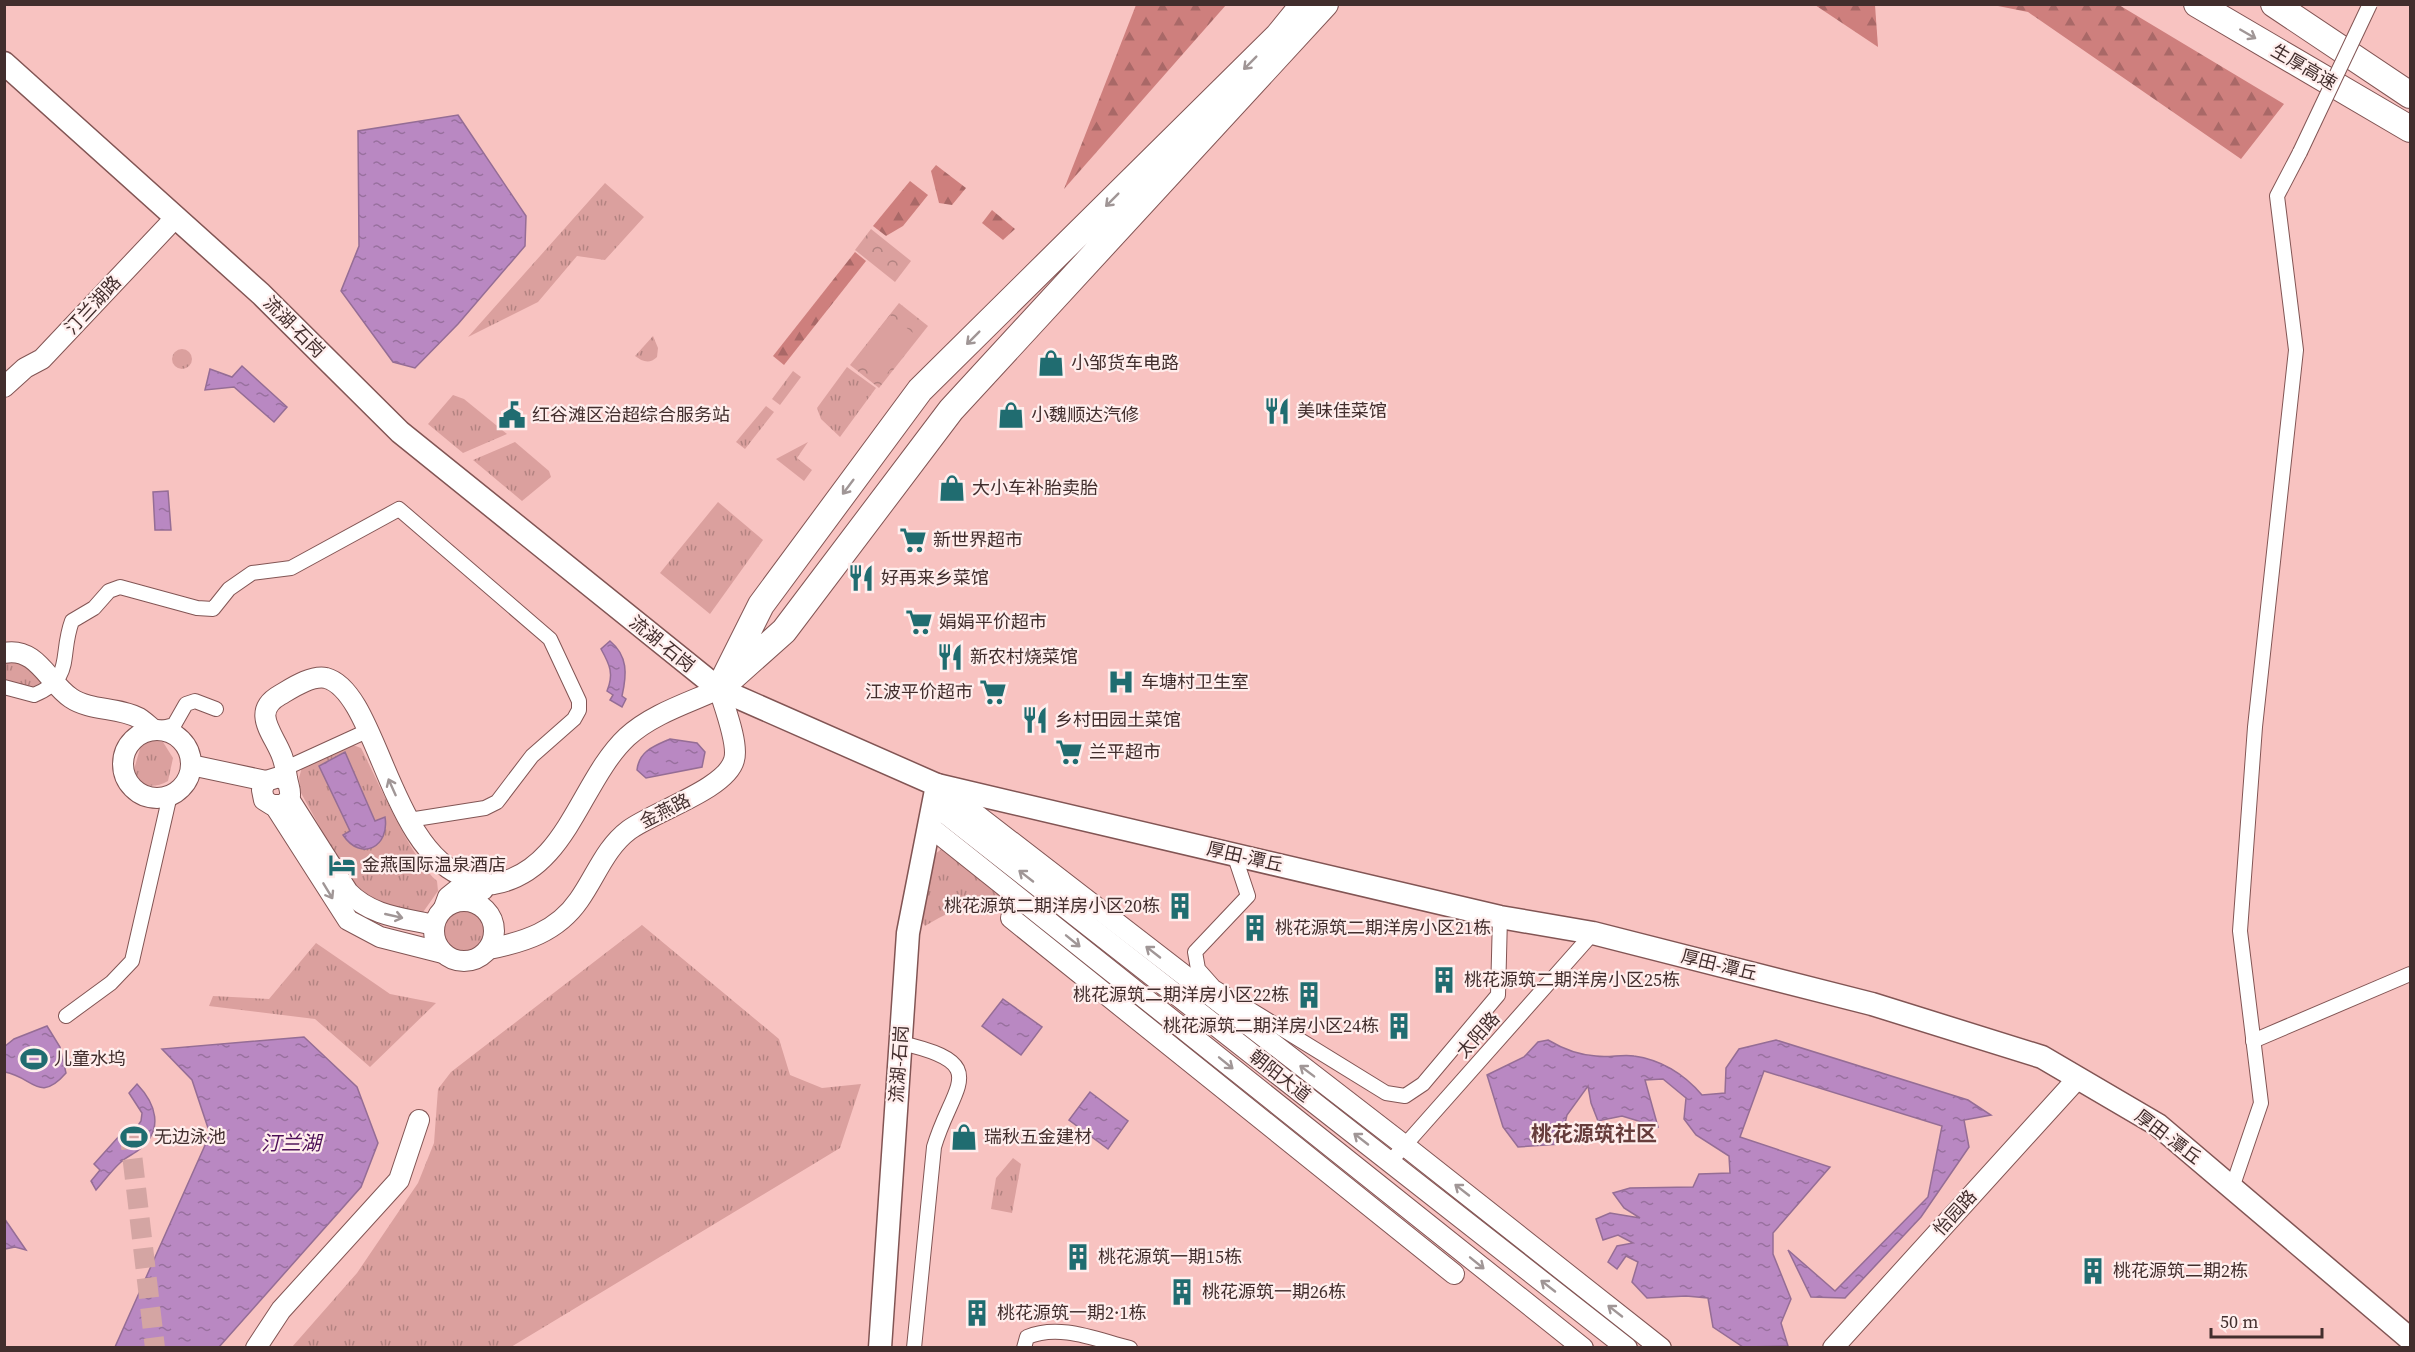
<svg xmlns="http://www.w3.org/2000/svg" width="2415" height="1352" viewBox="0 0 2415 1352" font-family="'Source Serif 4','Noto Sans SC',serif">
  <style>
    .grass { fill: url(#grass-tufts) }
    .forest { fill: url(#forest-firs) }
    .park { fill: url(#park-crowns) }
    .garden { fill: #dba09e }
    .water { fill: url(#water-ripples); stroke: #956d95; stroke-width: 1.5 }
    .lines { fill: none; stroke-linecap: round; stroke-linejoin: round }
    .secondary-tunnel { stroke: #d4a5a3; stroke-width: 20; stroke-dasharray: 20 10; stroke-linecap: butt }
    .street-casing { stroke: #825554; stroke-width: 16 }
    .secondary-casing { stroke: #825554; stroke-width: 22 }
    .primary-casing { stroke: #825554; stroke-width: 25 }
    .highway-casing { stroke: #825554; stroke-width: 28 }
    .street { stroke: #fff; stroke-width: 14 }
    .secondary { stroke: #fff; stroke-width: 20 }
    .primary { stroke: #fff; stroke-width: 22 }
    .highway { stroke: #fff; stroke-width: 26 }
    .street-bridge-casing { stroke: #825554; stroke-width: 16; stroke-linecap: butt }
    .street-bridge { stroke: #fff; stroke-width: 14 }
    .oneway { stroke: #a09696 }
    .labels { text-anchor: middle; stroke-width: 4.5; stroke-linejoin: round; paint-order: stroke }
    .street-label { font-size: 18px; fill: #422e2d; stroke: #ffeeed }
    .poi-label { font-size: 18px; fill: #422e2d; stroke: #ffeeed; text-anchor: start }
    .water-label { font-size: 20px; font-style: italic; fill: #4c0e57; stroke: #ffeeed }
    .quarter-label { font-size: 21px; font-weight: bold; fill: #673d3c; stroke: #ffeeed }
  </style>
  <defs>
    <pattern id="grass-tufts" width="24" height="20" patternUnits="userSpaceOnUse" patternTransform="scale(1.5)"><rect width="24" height="20" fill="#dba09e"/><path d="M3 7l-1-3M5 7V3M7 7l1-3M15 17l-1-3M17 17v-4M19 17l1-3" fill="none" stroke="#b38381"/></pattern>
    <pattern id="forest-firs" width="22" height="20" patternUnits="userSpaceOnUse" patternTransform="scale(1.5)"><rect width="22" height="20" fill="#ce7f7d"/><path d="M5 1l3.5 6h-7zM16 11l3.5 6h-7z" fill="#a96867"/></pattern>
    <pattern id="park-crowns" width="20" height="18" patternUnits="userSpaceOnUse" patternTransform="scale(1.5)"><rect width="20" height="18" fill="#dba09e"/><path d="M2 6a3 3 0 1 1 6 0M12 15a3 3 0 1 1 6 0" fill="none" stroke="#b38381"/></pattern>
    <pattern id="water-ripples" width="26" height="14" patternUnits="userSpaceOnUse" patternTransform="scale(1.5)"><rect width="26" height="14" fill="#b988c2"/><path d="M2 4q2-2 4 0t4 0M15 11q2-2 4 0t4 0" fill="none" stroke="#98709e"/></pattern>
  </defs>
  <rect width="100%" height="100%" fill="#f8c3c1"/>
  <g class="grass">
    <path d="M605,183L644,217L605,260L577,256L538,302L468,337Z"/>
    <path d="M653,336L658,348L657,357C649,365 642,361 635,356Z"/>
    <circle cx="182" cy="359" r="10"/>
    <path d="M847,367L876,388L840,437L821,419L817,408Z"/>
    <path d="M793,371L801,377L780,405L772,399Z"/>
    <path d="M453,395L464,399L507,434L463,453L428,424Z"/>
    <path d="M766,406L774,412L745,449L736,442Z"/>
    <path d="M515,442L549,471L551,477L522,501L473,460Z"/>
    <path d="M808,442L797,458L812,470L804,481L776,459Z"/>
    <path d="M718,502L763,540L710,614L660,573Z"/>
    <path d="M9,660L32,665L45,680L40,687L32,689L5,681V663Z"/>
    <path d="M143,738L163,742L173,758L168,781C154,789 145,786 131,780Z"/>
    <path d="M353,745L361,748C378,781 411,859 437,881L438,891L421,915L383,909L352,885L301,793L299,778L302,767Z"/>
    <path d="M944,847L1013,901L1003,913C966,905 957,907 925,926L920,919L929,859Z"/>
    <circle cx="463" cy="931" r="25"/>
    <path d="M642,925L779,1039L790,1075L822,1088L861,1084L840,1148L511,1347H292L357,1273L418,1183L434,1143L438,1089L451,1072Z"/>
    <path d="M316,943L390,994L436,1003L370,1067L315,1019L209,1006L213,996L269,999Z"/>
    <path d="M1013,1158L1021,1164L1012,1213L991,1209L996,1178Z"/>
  </g>
  <g class="forest">
    <path d="M1136,5H1226L1064,189Z"/>
    <path d="M1815,5H1875L1878,47Z"/>
    <path d="M1993,5H2119L2284,104L2241,159L2028,12Z"/>
    <path d="M936,165L966,188L952,205L939,203L931,171Z"/>
    <path d="M910,181L928,195L903,226L886,236L873,226Z"/>
    <path d="M992,210L1015,229L1003,240L982,223Z"/>
    <path d="M855,252L866,261L784,365L773,356Z"/>
  </g>
  <g class="park">
    <path d="M871,229L911,261L895,282L855,250Z"/>
    <path d="M899,303L928,326L879,388L850,365Z"/>
  </g>
  <path class="garden" d="M890,315L917,336L885,376L859,355Z"/>
  <g class="water">
    <path d="M458,115L526,216L525,246L458,324L415,368L393,362L341,291L359,246L358,131Z"/>
    <path d="M242,366L287,407L274,422L234,387L205,390L210,369L232,377Z"/>
    <path d="M168,491L171,530H155L153,492Z"/>
    <path d="M610,641C628,656 627,674 622,696L626,699L622,707L610,700L613,695L607,691C614,674 610,665 601,649Z"/>
    <path d="M670,739L697,743L705,752L702,767L646,778L637,770C639,751 654,746 670,739Z"/>
    <path d="M345,752L375,821L385,817C390,847 361,862 343,835L350,831L319,766Z"/>
    <path d="M1003,999L1042,1027L1021,1055L982,1026Z"/>
    <path d="M47,1026L60,1047L66,1073C39,1104 33,1077 5,1072L4,1047L14,1039Z"/>
    <path d="M304,1037L357,1087L378,1143L361,1187L219,1347H115L210,1134L192,1080L162,1049Z"/>
    <path d="M1548,1040C1563,1049 1578,1055 1596,1056C1609,1058 1622,1054 1634,1056C1662,1060 1684,1074 1702,1095L1725,1093L1726,1068L1739,1049L1776,1040L1968,1100L1991,1115L1964,1120L1969,1147L1921,1217L1845,1298L1811,1297L1788,1250L1835,1291L1928,1197L1942,1126L1764,1071L1740,1137L1830,1167L1773,1233V1254L1791,1299L1781,1323L1788,1346L1743,1347L1713,1327L1708,1298L1686,1296L1647,1298L1632,1282L1638,1262L1626,1256L1617,1269L1608,1262L1617,1246L1633,1243L1618,1235L1603,1240L1596,1219L1610,1213L1640,1218L1624,1208L1613,1193L1630,1188L1693,1187L1699,1174L1730,1173L1729,1156L1696,1135L1684,1119L1686,1098L1663,1079L1645,1080L1658,1127L1622,1116L1598,1121L1591,1103L1588,1086L1567,1115L1560,1144L1518,1147L1503,1127L1487,1075L1524,1057L1538,1042Z"/>
    <path d="M137,1084C156,1104 164,1129 140,1149C134,1154 126,1157 121,1162C112,1170 104,1181 96,1190L91,1181L100,1170L94,1164L120,1135L137,1127L141,1121L142,1113L129,1093Z"/>
    <path d="M1090,1092L1128,1121L1108,1149L1069,1120Z"/>
    <path d="M4,1218L26,1250L15,1247L5,1249Z"/>
  </g>
  <g class="lines">
    <path class="secondary-tunnel" d="M129,1129L155,1348"/>
    <defs>
      <g id="street">
        <path d="M4,687L34,695C75,678 59,656 72,621L94,608L109,591L120,587L197,608L213,609L229,589L252,573L291,568L399,509L550,639L579,701V710L574,719L532,756L497,802L485,808L409,820"/>
        <path d="M154,730L174,725L186,704L195,701L216,709"/>
        <path d="M286,768L367,731"/>
        <path d="M1234,854L1248,896L1195,952L1198,969L1214,987L1386,1093L1405,1096L1423,1084L1498,995L1500,917"/>
        <path d="M66,1016L111,983L132,961L170,795"/>
        <path d="M2253,1041L2410,974"/>
        <path d="M901,1043C994,1064 952,1085 934,1147L914,1348"/>
        <path d="M1390,1162L1593,933"/>
        <path d="M2232,1188L2261,1103L2240,931L2255,727L2296,350L2277,196L2300,152"/>
        <path d="M1024,1348L1027,1337C1060,1323 1097,1340 1130,1348"/>
      </g>
      <g id="secondary">
        <path d="M4,387L25,368L42,359L176,217"/>
        <path d="M4,653C37,646 49,684 71,698C90,711 119,707 139,718C144,721 149,726 154,730"/>
        <circle cx="157" cy="764" r="34"/>
        <path d="M191,765L266,781"/>
        <path d="M287,781L279,777L266,781L262,790L264,800L272,805H282C295,797 289,790 287,778C286,771 285,764 282,756C274,734 250,712 280,695C292,688 311,675 326,678C378,692 389,853 468,878C476,881 485,885 494,884C567,871 580,781 627,737C652,714 688,703 719,689"/>
        <path d="M938,785L1404,1145L1661,1348"/>
        <path d="M289,799L348,892C371,916 403,918 434,925"/>
        <path d="M933,804L1627,1348"/>
        <path d="M275,806L348,920L380,937L443,953"/>
        <path d="M929,826L1583,1348"/>
        <circle cx="464" cy="931" r="30"/>
        <path d="M444,908L448,897L458,889L483,890"/>
        <path d="M1011,918L1454,1274"/>
        <path d="M489,949C524,942 557,932 579,900C596,876 605,848 629,830C655,811 726,789 734,760C739,744 724,706 719,689"/>
        <path d="M256,1348L281,1310L399,1180L419,1120"/>
        <path d="M1833,1348L2078,1078"/>
      </g>
      <g id="primary">
        <path d="M4,63L261,294L400,432L719,689L937,785L908,933L880,1348"/>
        <path d="M937,785L1500,917L1593,933L1872,1004L2042,1057L2158,1125L2410,1339"/>
      </g>
      <g id="highway">
        <path d="M1304,4L1278,36L920,390L761,605L719,689L784,631L951,410L1325,4"/>
        <path d="M2197,4L2410,129"/>
        <path d="M2274,4L2410,95"/>
      </g>
    </defs>
    <use href="#street" class="street-casing"/>
    <use href="#secondary" class="secondary-casing"/>
    <use href="#primary" class="primary-casing"/>
    <use href="#highway" class="highway-casing"/>
    <use href="#street" class="street"/>
    <use href="#secondary" class="secondary"/>
    <use href="#primary" class="primary"/>
    <use href="#highway" class="highway"/>
    <defs>
      <path id="street-bridge" d="M2300,152L2370,4"/>
    </defs>
    <use href="#street-bridge" class="street-bridge-casing"/>
    <use href="#street-bridge" class="street-bridge"/>
  </g>
  <defs><path id="oneway-shaft" d="M-6 0H5M1.5-3L5.5 0L1.5 3" fill="none" stroke-width="1.6" stroke-linecap="round" stroke-linejoin="round" transform="scale(1.5)"/></defs>
  <g class="oneway">
    <use href="#oneway-shaft" transform="translate(2248 34) rotate(30)"/>
    <use href="#oneway-shaft" transform="translate(1250 63) rotate(135)"/>
    <use href="#oneway-shaft" transform="translate(1112 200) rotate(135)"/>
    <use href="#oneway-shaft" transform="translate(973 338) rotate(135)"/>
    <use href="#oneway-shaft" transform="translate(848 487) rotate(127)"/>
    <use href="#oneway-shaft" transform="translate(392 787) rotate(-114)"/>
    <use href="#oneway-shaft" transform="translate(1026 876) rotate(-142)"/>
    <use href="#oneway-shaft" transform="translate(328 891) rotate(59)"/>
    <use href="#oneway-shaft" transform="translate(394 916) rotate(13)"/>
    <use href="#oneway-shaft" transform="translate(1073 941) rotate(39)"/>
    <use href="#oneway-shaft" transform="translate(1153 952) rotate(-142)"/>
    <use href="#oneway-shaft" transform="translate(1226 1063) rotate(39)"/>
    <use href="#oneway-shaft" transform="translate(1307 1071) rotate(-143)"/>
    <use href="#oneway-shaft" transform="translate(1361 1139) rotate(-142)"/>
    <use href="#oneway-shaft" transform="translate(1462 1190) rotate(-142)"/>
    <use href="#oneway-shaft" transform="translate(1477 1263) rotate(39)"/>
    <use href="#oneway-shaft" transform="translate(1548 1286) rotate(-142)"/>
    <use href="#oneway-shaft" transform="translate(1615 1311) rotate(-142)"/>
  </g>
  <defs>
    <symbol id="shop-bare" viewBox="-9 -9 18 18"><path d="M-5-2.5h2.3a2.7 3.5 0 0 1 5.4 0H5L5.5 6h-11ZM-1.5-2.5h3a1.5 2.3 0 0 0-3 0Z" fill="#206c70" stroke="#ffeeed" stroke-width="2.5" paint-order="stroke"/></symbol>
    <symbol id="restaurant-bare" viewBox="-9 -9 18 18"><path d="M-5-6h1v4h1v-4h1v4h1v-4h1v5L-1.5 .5V6h-2V.5L-5-1ZM5-6V6H3V1.5H1.5Q1.5-4 5-6Z" fill="#206c70" stroke="#ffeeed" stroke-width="2.5" paint-order="stroke"/></symbol>
    <symbol id="civic-bare" viewBox="-9 -9 18 18"><path d="M-.6-6.5H3V-4.5H.6V-3L4-1V1h2V6H-6V1h2V-1L-.6-3ZM-1.2 2.5V6h2.4V2.5Z" fill="#206c70" stroke="#ffeeed" stroke-width="2.5" paint-order="stroke"/></symbol>
    <symbol id="supermarket-bare" viewBox="-9 -9 18 18"><path d="M-6-5.5h2.5l.6 2H6L4.5 2H-2.5L-4.4-4H-6ZM-1.5 3.2a1.3 1.3 0 1 0 .1 0ZM3 3.2a1.3 1.3 0 1 0 .1 0Z" fill="#206c70" stroke="#ffeeed" stroke-width="2.5" paint-order="stroke"/></symbol>
    <symbol id="hospital-bare" viewBox="-9 -9 18 18"><path d="M-5-5h3v3.5h4V-5h3V5h-3V1.5h-4V5h-3Z" fill="#206c70" stroke="#ffeeed" stroke-width="2.5" paint-order="stroke"/></symbol>
    <symbol id="hotel-bare" viewBox="-9 -9 18 18"><path d="M-6-4.5h1.5V1H6V5H4.5V3h-9V5H-6ZM-4 0a1.8 1.8 0 1 1 3.6 0ZM.5 0V-2.5h3Q6-2.5 6 0Z" fill="#206c70" stroke="#ffeeed" stroke-width="2.5" paint-order="stroke"/></symbol>
    <symbol id="building-bare" viewBox="-9 -9 18 18"><path d="M-4-6H4V6H1V3H-1V6H-4ZM-2.5-4.3h1.7v1.8h-1.7ZM.8-4.3h1.7v1.8H.8ZM-2.5-1h1.7V.8h-1.7ZM.8-1h1.7V.8H.8Z" fill="#206c70" stroke="#ffeeed" stroke-width="2.5" paint-order="stroke"/></symbol>
    <symbol id="stadium-bare" viewBox="-9 -9 18 18"><path d="M0-5a6.5 5 0 1 0 0 10a6.5 5 0 1 0 0-10ZM-3.5-1.8h7v3.6h-7Z" fill="#206c70" stroke="#ffeeed" stroke-width="2.5" paint-order="stroke"/></symbol>
  </defs>
  <g fill-rule="evenodd">
    <use href="#shop-bare" x="1032" y="344" width="38" height="38"/>
    <use href="#restaurant-bare" x="1258" y="392" width="38" height="38"/>
    <use href="#civic-bare" x="493" y="396" width="38" height="38"/>
    <use href="#shop-bare" x="992" y="396" width="38" height="38"/>
    <use href="#shop-bare" x="933" y="469" width="38" height="38"/>
    <use href="#supermarket-bare" x="894" y="521" width="38" height="38"/>
    <use href="#restaurant-bare" x="842" y="559" width="38" height="38"/>
    <use href="#supermarket-bare" x="900" y="603" width="38" height="38"/>
    <use href="#restaurant-bare" x="931" y="638" width="38" height="38"/>
    <use href="#hospital-bare" x="1102" y="663" width="38" height="38"/>
    <use href="#supermarket-bare" x="974" y="673" width="38" height="38"/>
    <use href="#restaurant-bare" x="1016" y="701" width="38" height="38"/>
    <use href="#supermarket-bare" x="1050" y="733" width="38" height="38"/>
    <use href="#hotel-bare" x="323" y="846" width="38" height="38"/>
    <use href="#building-bare" x="1161" y="887" width="38" height="38"/>
    <use href="#building-bare" x="1236" y="909" width="38" height="38"/>
    <use href="#building-bare" x="1425" y="961" width="38" height="38"/>
    <use href="#building-bare" x="1290" y="976" width="38" height="38"/>
    <use href="#building-bare" x="1380" y="1007" width="38" height="38"/>
    <use href="#stadium-bare" x="15" y="1040" width="38" height="38"/>
    <use href="#stadium-bare" x="115" y="1118" width="38" height="38"/>
    <use href="#shop-bare" x="945" y="1118" width="38" height="38"/>
    <use href="#building-bare" x="1059" y="1238" width="38" height="38"/>
    <use href="#building-bare" x="2074" y="1252" width="38" height="38"/>
    <use href="#building-bare" x="1163" y="1273" width="38" height="38"/>
    <use href="#building-bare" x="958" y="1294" width="38" height="38"/>
  </g>
  <g class="labels">
    <g class="street-label">
      <text transform="translate(2304 67) rotate(30)" y="6">生厚高速</text>
      <text transform="translate(93 305) rotate(-47)" y="6">汀兰湖路</text>
      <text transform="translate(294 327) rotate(45)" y="6">流湖-石岗</text>
      <text transform="translate(662 644) rotate(39)" y="6">流湖-石岗</text>
      <text transform="translate(665 811) rotate(-27)" y="6">金燕路</text>
      <text transform="translate(1245 857) rotate(13)" y="6">厚田-潭丘</text>
      <text transform="translate(1719 965) rotate(14)" y="6">厚田-潭丘</text>
      <text transform="translate(1478 1035) rotate(-48)" y="6">太阳路</text>
      <text transform="translate(899 1064) rotate(-86)" y="6">流湖-石岗</text>
      <text transform="translate(1280 1076) rotate(38)" y="6">朝阳大道</text>
      <text transform="translate(2168 1137) rotate(37)" y="6">厚田-潭丘</text>
      <text transform="translate(1955 1213) rotate(-48)" y="6">怡园路</text>
    </g>
    <g class="poi-label">
      <text x="1071" y="369">小邹货车电路</text>
      <text x="1297" y="417">美味佳菜馆</text>
      <text x="532" y="421">红谷滩区治超综合服务站</text>
      <text x="1031" y="421">小魏顺达汽修</text>
      <text x="972" y="494">大小车补胎卖胎</text>
      <text x="933" y="546">新世界超市</text>
      <text x="881" y="584">好再来乡菜馆</text>
      <text x="939" y="628">娟娟平价超市</text>
      <text x="970" y="663">新农村烧菜馆</text>
      <text x="1141" y="688">车塘村卫生室</text>
      <text x="973" y="698" text-anchor="end">江波平价超市</text>
      <text x="1055" y="726">乡村田园土菜馆</text>
      <text x="1089" y="758">兰平超市</text>
      <text x="362" y="871">金燕国际温泉酒店</text>
      <text x="1160" y="912" text-anchor="end">桃花源筑二期洋房小区20栋</text>
      <text x="1275" y="934">桃花源筑二期洋房小区21栋</text>
      <text x="1464" y="986">桃花源筑二期洋房小区25栋</text>
      <text x="1289" y="1001" text-anchor="end">桃花源筑二期洋房小区22栋</text>
      <text x="1379" y="1032" text-anchor="end">桃花源筑二期洋房小区24栋</text>
      <text x="54" y="1065">儿童水坞</text>
      <text x="154" y="1143">无边泳池</text>
      <text x="984" y="1143">瑞秋五金建材</text>
      <text x="1098" y="1263">桃花源筑一期15栋</text>
      <text x="2113" y="1277">桃花源筑二期2栋</text>
      <text x="1202" y="1298">桃花源筑一期26栋</text>
      <text x="997" y="1319">桃花源筑一期2·1栋</text>
    </g>
    <g class="water-label">
      <text x="291" y="1150">汀兰湖</text>
    </g>
    <g class="quarter-label">
      <text x="1594" y="1141">桃花源筑社区</text>
    </g>
  </g>
  <rect width="2415" height="1352" fill="none" stroke="#422e2d" stroke-width="12"/>
  <path d="M2211 1328v9h111v-9" fill="none" stroke="#422e2d" stroke-width="3"/>
  <text x="2220" y="1328" font-size="18" fill="#422e2d" stroke="#ffeeed" stroke-width="4.5" paint-order="stroke">50 m</text>
</svg>
